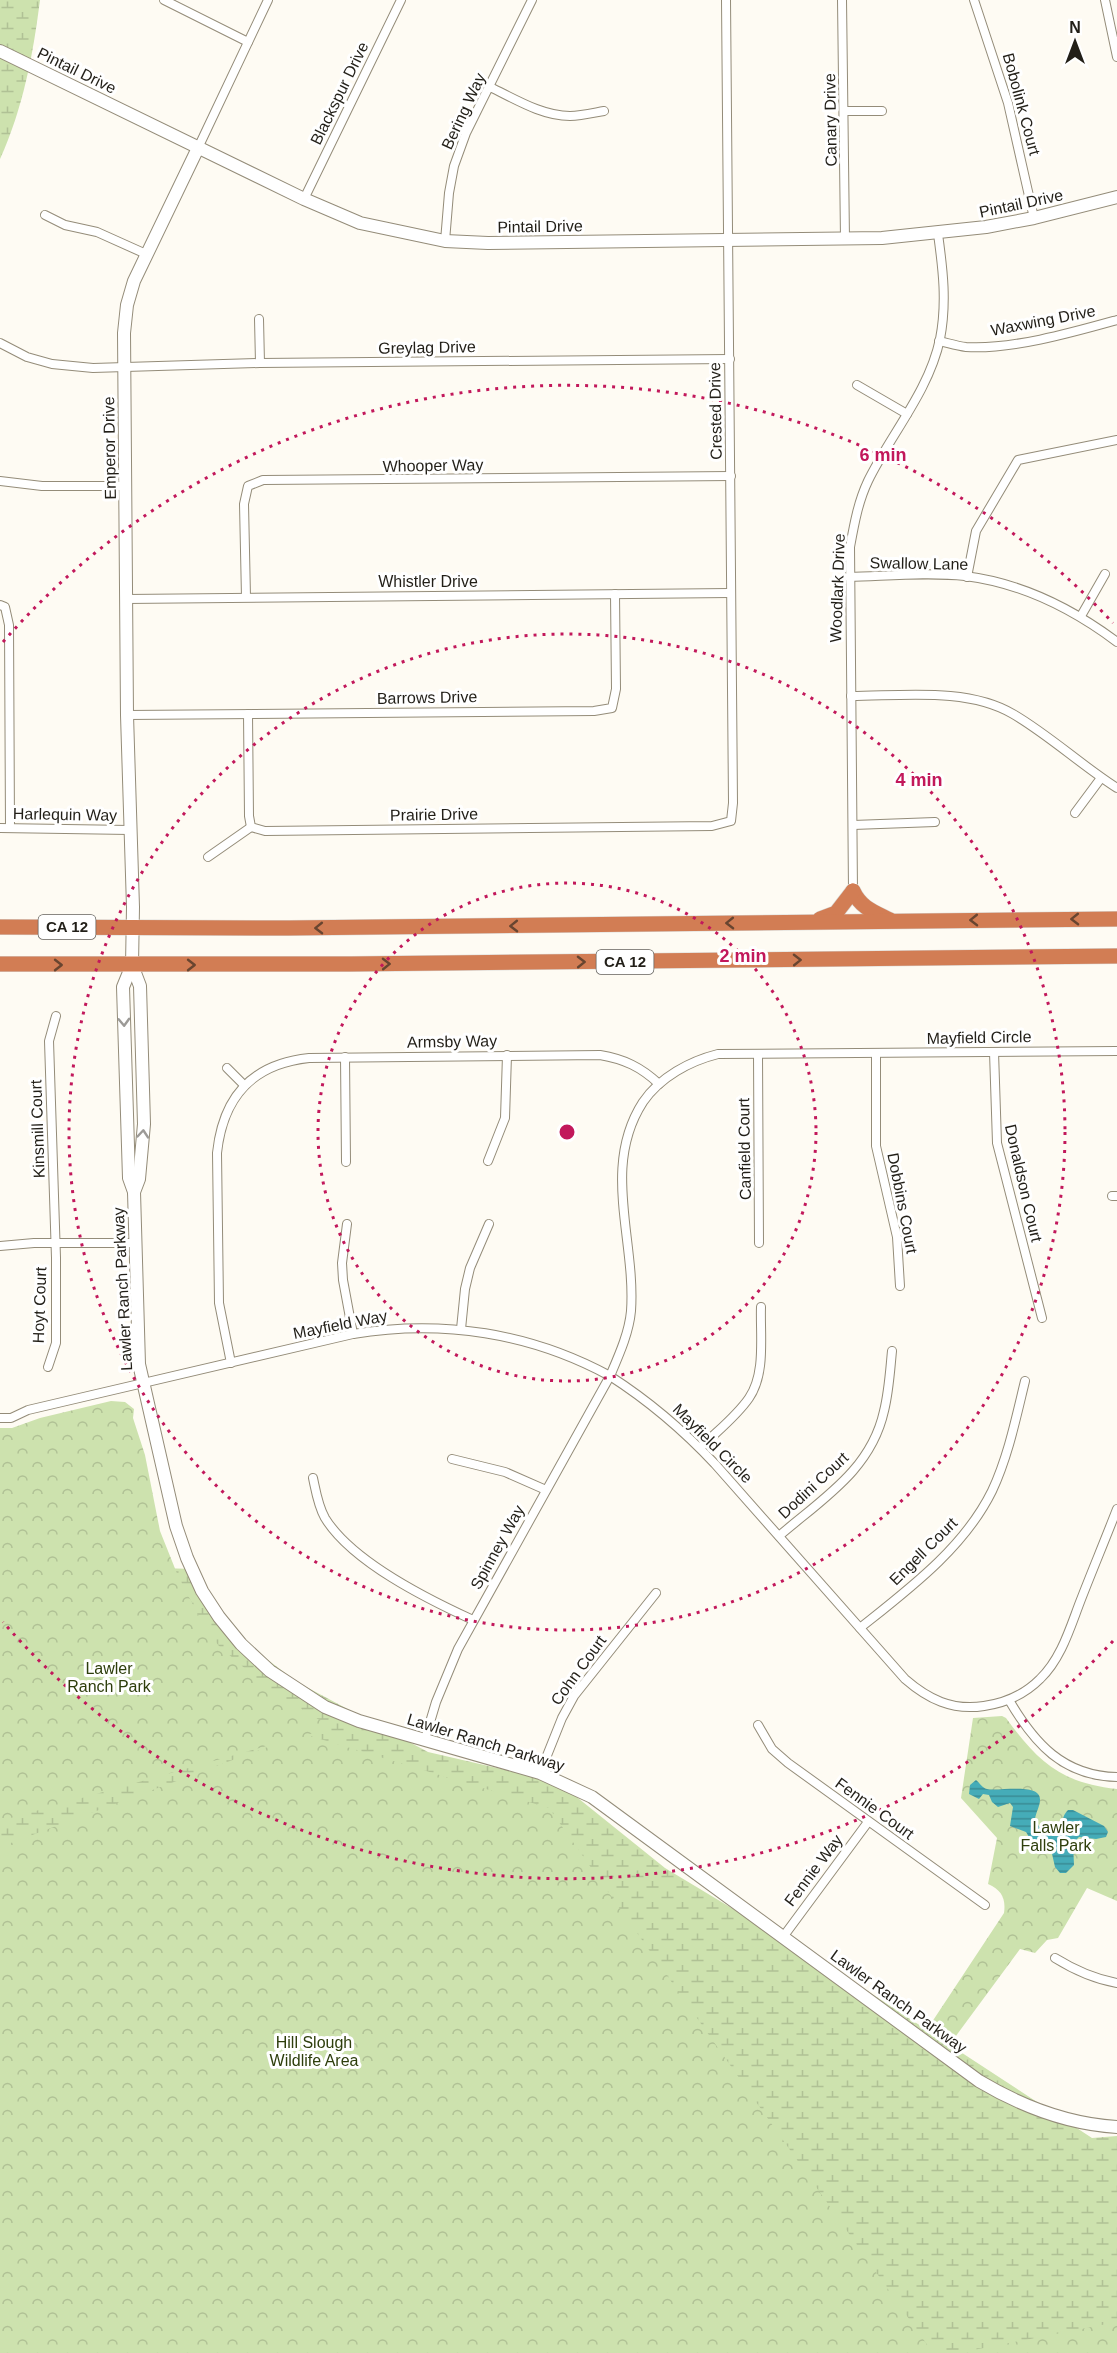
<svg xmlns="http://www.w3.org/2000/svg" width="1117" height="2353" viewBox="0 0 1117 2353" font-family="Helvetica,sans-serif">
  <style>
    .wetland { fill: url(#wetland-marsh) }
    .park { fill: url(#park-crowns) }
    .water { fill: url(#water-rules) }
    .lines { fill: none; stroke-linecap: round; stroke-linejoin: round }
    .street-casing { stroke: #948c79; stroke-width: 10 }
    .secondary-casing { stroke: #948c79; stroke-width: 14 }
    .highway-casing { stroke: #d7d7d5; stroke-width: 16 }
    .street { stroke: #fff; stroke-width: 8 }
    .secondary { stroke: #fff; stroke-width: 12 }
    .highway { stroke: #d27d54; stroke-width: 15 }
    .oneway { stroke: #684530 }
    .oneway2 { stroke: #9c9a97 }
    .ring { fill: none; stroke: #c2185b; stroke-width: 3; stroke-dasharray: 3 6 }
    .labels { text-anchor: middle; stroke-width: 6; stroke-linejoin: round; paint-order: stroke }
    .shield { fill: #fff; stroke: #64625d; stroke-width: 1.5 }
    .shield-label { font-size: 15px; font-weight: bold; fill: #221f18 }
    .street-label { font-size: 16px; fill: #221f18; stroke: #fff }
    .park-label { font-size: 16px; fill: #2e3e0c; stroke: #fff }
    .centre { fill: #c2185b; stroke: #fff; stroke-width: 3 }
    .ring-label { font-size: 18px; text-anchor: middle; font-weight: bold; fill: #c2185b; stroke: #fff; stroke-width: 6; stroke-linejoin: round; paint-order: stroke }
  </style>
  <defs>
    <pattern id="wetland-marsh" width="20" height="14" patternUnits="userSpaceOnUse" patternTransform="scale(1.5)"><rect width="20" height="14" fill="#cde2ae"/><path d="M1 5h8M5 5V1M11 12h8M15 12V8" fill="none" stroke="#b0c195"/></pattern>
    <pattern id="park-crowns" width="20" height="18" patternUnits="userSpaceOnUse" patternTransform="scale(1.5)"><rect width="20" height="18" fill="#cde2ae"/><path d="M2 6a3 3 0 1 1 6 0M12 15a3 3 0 1 1 6 0" fill="none" stroke="#b0c195"/></pattern>
    <pattern id="water-rules" width="6" height="5" patternUnits="userSpaceOnUse" patternTransform="scale(1.5)"><rect width="6" height="5" fill="#45acb8"/><path d="M0 2.5h6" fill="none" stroke="#398b95"/></pattern>
  </defs>
  <rect width="100%" height="100%" fill="#fefbf3"/>
  <g class="wetland">
    <path d="M0,0H40C33,55 23,108 0,159Z"/>
    <path d="M0,1499L156,1568L197,1569L215,1620L297,1682L428,1752L558,1782L665,1868L846,1977L1092,2138L1117,2136V2353H0Z"/>
  </g>
  <g class="park">
    <path d="M111,1401L125,1402L134,1409L133,1418L145,1455L160,1531L178,1576L205,1628L219,1646L270,1690L331,1727L307,1735L549,1808L933,2353H0V1847L281,1742L0,1821V1428H12L40,1418Z"/>
    <path d="M1002,1716L1006,1718C1038,1762 1061,1783 1117,1789V1901L1087,1888L1058,1938L1047,1940L1035,1953L1020,1949L950,2044L928,2028L1004,1913C1006,1899 1002,1890 988,1884L997,1838L961,1798L973,1718Z"/>
    <path d="M1117,2322V2353H958Z"/>
  </g>
  <path class="water" d="M976,1780C980,1783 982,1788 987,1789C997,1792 1041,1782 1040,1800C1040,1806 1036,1812 1035,1819L1042,1832L1053,1833C1066,1823 1060,1818 1068,1810H1073L1104,1826L1108,1832L1106,1837L1096,1839L1079,1837L1073,1843L1074,1865L1066,1873H1060L1055,1867L1050,1845L1032,1842L1026,1832L1010,1826L1013,1807L1010,1803L998,1807L992,1802L989,1795L983,1794L979,1799L969,1794L970,1785Z"/>
  <g class="lines">
    <defs>
      <g id="street">
        <path d="M164,0L248,42"/>
        <path d="M842,0L845,239"/>
        <path d="M974,0L1008,103L1034,218"/>
        <path d="M1105,0L1117,57"/>
        <path d="M490,87C515,99 542,116 570,116C581,116 593,113 604,111"/>
        <path d="M845,111H882"/>
        <path d="M198,148L268,0"/>
        <path d="M304,199L401,0"/>
        <path d="M45,215L65,225L97,232L146,254"/>
        <path d="M445,241L449,193L454,166L466,133L532,0"/>
        <path d="M259,319L260,363"/>
        <path d="M939,341C948,343 957,346 966,347C1011,350 1074,332 1117,320"/>
        <path d="M0,343L27,357L52,364L93,368L260,363L730,359"/>
        <path d="M857,385L907,414"/>
        <path d="M0,481L42,486H126"/>
        <path d="M849,577C887,576 927,572 965,576C1021,583 1073,609 1117,642"/>
        <path d="M967,577L976,531L1018,460L1117,440"/>
        <path d="M246,597L244,504L248,486L263,480L731,476"/>
        <path d="M126,599L730,593"/>
        <path d="M0,605L5,607L9,625L10,828"/>
        <path d="M1081,616L1105,574"/>
        <path d="M851,696C901,696 968,687 1013,714C1049,735 1081,765 1117,788"/>
        <path d="M248,714L249,816L251,827L265,831L712,826L731,821L733,803L726,0"/>
        <path d="M127,715L594,711L612,708L616,689L615,594"/>
        <path d="M1075,813L1101,778"/>
        <path d="M853,825L935,822"/>
        <path d="M0,828L130,830"/>
        <path d="M208,857L251,827"/>
        <path d="M853,891L850,547C854,525 858,502 868,481C891,434 929,391 940,339C947,303 943,270 938,234"/>
        <path d="M1117,1051L718,1054C690,1061 660,1077 643,1102C601,1167 636,1240 631,1311C629,1333 619,1355 610,1376C649,1401 683,1430 715,1464L905,1679C928,1699 952,1711 984,1706C1005,1703 1025,1694 1040,1679C1061,1659 1070,1628 1080,1602C1092,1571 1105,1540 1117,1509"/>
        <path d="M994,1052L997,1143L1042,1318"/>
        <path d="M876,1053V1146L897,1237L900,1286"/>
        <path d="M758,1054L759,1243"/>
        <path d="M345,1057L346,1162"/>
        <path d="M227,1068L244,1085"/>
        <path d="M488,1161L505,1118L507,1055"/>
        <path d="M1112,1196H1117"/>
        <path d="M347,1224L342,1263L343,1280L353,1334"/>
        <path d="M0,1246L34,1243H135"/>
        <path d="M461,1329L465,1289L470,1268L489,1224"/>
        <path d="M231,1363L219,1303L217,1153C223,1097 252,1064 309,1058L600,1055C624,1059 641,1067 659,1084"/>
        <path d="M48,1367L56,1343V1258L49,1041L56,1016"/>
        <path d="M0,1418H11L28,1410L353,1334C442,1319 531,1333 610,1376L458,1649L436,1702L425,1739"/>
        <path d="M700,1448C716,1432 736,1417 749,1398C766,1373 760,1336 761,1307"/>
        <path d="M452,1459L505,1472L546,1490"/>
        <path d="M313,1478C316,1492 318,1506 325,1518C352,1562 427,1599 473,1620"/>
        <path d="M779,1536C822,1499 871,1470 884,1411C889,1391 890,1371 892,1351"/>
        <path d="M860,1628C909,1589 964,1548 992,1491C1008,1457 1016,1418 1025,1381"/>
        <path d="M1009,1700C1034,1743 1063,1776 1117,1777"/>
        <path d="M758,1725L772,1749L788,1763L985,1905"/>
        <path d="M540,1773L562,1718L574,1696L656,1593"/>
        <path d="M783,1937L868,1822"/>
        <path d="M1055,1958C1076,1971 1094,1979 1117,1983"/>
      </g>
      <g id="secondary">
        <path d="M0,51L304,199L360,223L445,241L488,243L882,238L986,227L1034,218L1117,197"/>
        <path d="M198,148L134,281L127,305L124,333L127,715L133,907L132,965L123,987L129,1178L134,1192L139,1364L176,1526L187,1558L202,1591L219,1617L241,1644L270,1671L325,1707L359,1721L540,1773L592,1797L979,2081C1021,2106 1068,2124 1117,2127"/>
        <path d="M132,965L140,986L144,1124L139,1179L134,1192"/>
      </g>
      <g id="highway">
        <path d="M853,891C861,908 874,912 890,920"/>
        <path d="M820,919L836,913L853,891"/>
        <path d="M0,927L289,928L1117,919"/>
        <path d="M0,964H351L1117,956"/>
      </g>
    </defs>
    <use href="#street" class="street-casing"/>
    <use href="#secondary" class="secondary-casing"/>
    <use href="#highway" class="highway-casing"/>
    <use href="#street" class="street"/>
    <use href="#secondary" class="secondary"/>
    <use href="#highway" class="highway"/>
  </g>
  <defs><path id="oneway-chevron" d="M-2-3.5L2.5 0L-2 3.5" fill="none" stroke-width="1.6" stroke-linecap="round" stroke-linejoin="round" transform="scale(1.5)"/></defs>
  <g class="oneway">
    <use href="#oneway-chevron" transform="translate(1075 919) rotate(179)"/>
    <use href="#oneway-chevron" transform="translate(974 920) rotate(179)"/>
    <use href="#oneway-chevron" transform="translate(730 923) rotate(179)"/>
    <use href="#oneway-chevron" transform="translate(514 926) rotate(179)"/>
    <use href="#oneway-chevron" transform="translate(319 928) rotate(179)"/>
    <use href="#oneway-chevron" transform="translate(797 960) rotate(-1)"/>
    <use href="#oneway-chevron" transform="translate(581 962) rotate(-1)"/>
    <use href="#oneway-chevron" transform="translate(386 964) rotate(-1)"/>
    <use href="#oneway-chevron" transform="translate(58 965)"/>
    <use href="#oneway-chevron" transform="translate(191 965)"/>
  </g>
  <g class="oneway2">
    <use href="#oneway-chevron" transform="translate(124 1022) rotate(88)"/>
    <use href="#oneway-chevron" transform="translate(143 1134) rotate(-85)"/>
  </g>
  <g class="ring">
    <circle cx="567" cy="1132" r="249"/>
    <circle cx="567" cy="1132" r="498"/>
    <path d="M1113 1641A747 747 0 0 1 3 1622M3 642A747 747 0 0 1 1113 623"/>
  </g>
  <g class="labels">
    <g class="shield">
      <rect x="38.5" y="915" width="57" height="24" rx="4.5"/>
      <rect x="596.5" y="950" width="57" height="24" rx="4.5"/>
    </g>
    <g class="shield-label">
      <text x="67" y="932">CA 12</text>
      <text x="625" y="967">CA 12</text>
    </g>
    <g class="street-label">
      <text transform="translate(77 70) rotate(26)" y="6">Pintail Drive</text>
      <text transform="translate(339 93) rotate(-64)" y="6">Blackspur Drive</text>
      <text transform="translate(1022 104) rotate(75)" y="6">Bobolink Court</text>
      <text transform="translate(463 111) rotate(-65)" y="6">Bering Way</text>
      <text transform="translate(830 120) rotate(-91)" y="6">Canary Drive</text>
      <text transform="translate(1021 203) rotate(-12)" y="6">Pintail Drive</text>
      <text transform="translate(540 226) rotate(-1)" y="6">Pintail Drive</text>
      <text transform="translate(1043 320) rotate(-11)" y="6">Waxwing Drive</text>
      <text transform="translate(427 347) rotate(-1)" y="6">Greylag Drive</text>
      <text transform="translate(715 411) rotate(-91)" y="6">Crested Drive</text>
      <text transform="translate(109 448) rotate(-91)" y="6">Emperor Drive</text>
      <text transform="translate(433 465) rotate(-1)" y="6">Whooper Way</text>
      <text transform="translate(919 563) rotate(1)" y="6">Swallow Lane</text>
      <text x="428" y="587">Whistler Drive</text>
      <text transform="translate(837 588) rotate(-88)" y="6">Woodlark Drive</text>
      <text transform="translate(427 697) rotate(-1)" y="6">Barrows Drive</text>
      <text transform="translate(65 814) rotate(1)" y="6">Harlequin Way</text>
      <text transform="translate(434 814) rotate(-1)" y="6">Prairie Drive</text>
      <text transform="translate(979 1037) rotate(-1)" y="6">Mayfield Circle</text>
      <text transform="translate(452 1041) rotate(-1)" y="6">Armsby Way</text>
      <text transform="translate(37 1129) rotate(-92)" y="6">Kinsmill Court</text>
      <text transform="translate(744 1149) rotate(-91)" y="6">Canfield Court</text>
      <text transform="translate(1024 1183) rotate(77)" y="6">Donaldson Court</text>
      <text transform="translate(903 1203) rotate(79)" y="6">Dobbins Court</text>
      <text transform="translate(122 1289) rotate(-93)" y="6">Lawler Ranch Parkway</text>
      <text transform="translate(39 1305) rotate(-88)" y="6">Hoyt Court</text>
      <text transform="translate(340 1324) rotate(-11)" y="6">Mayfield Way</text>
      <text transform="translate(713 1443) rotate(45)" y="6">Mayfield Circle</text>
      <text transform="translate(813 1485) rotate(-43)" y="6">Dodini Court</text>
      <text transform="translate(497 1547) rotate(-61)" y="6">Spinney Way</text>
      <text transform="translate(923 1551) rotate(-45)" y="6">Engell Court</text>
      <text transform="translate(578 1670) rotate(-54)" y="6">Cohn Court</text>
      <text transform="translate(486 1742) rotate(17)" y="6">Lawler Ranch Parkway</text>
      <text transform="translate(875 1808) rotate(36)" y="6">Fennie Court</text>
      <text transform="translate(813 1870) rotate(-53)" y="6">Fennie Way</text>
      <text transform="translate(899 2001) rotate(36)" y="6">Lawler Ranch Parkway</text>
    </g>
    <g class="park-label">
      <text x="109" y="1674">Lawler<tspan x="109" dy="18">Ranch Park</tspan></text>
      <text x="1056" y="1833">Lawler<tspan x="1056" dy="18">Falls Park</tspan></text>
      <text x="314" y="2048">Hill Slough<tspan x="314" dy="18">Wildlife Area</tspan></text>
    </g>
  </g>
  <circle cx="567" cy="1132" r="9" class="centre"/>
  <g class="ring-label">
    <text x="883" y="461">6 min</text>
    <text x="919" y="786">4 min</text>
    <text x="743" y="962">2 min</text>
  </g>
  <g transform="translate(1075 42)" stroke="#ffffff" stroke-width="4.5" paint-order="stroke">
  <path d="M0-4.5L10 22L0 15L-10 22Z" fill="#221f18"/>
  <text y="-9" font-size="16" font-weight="bold" text-anchor="middle" fill="#221f18">N</text>
  </g>
</svg>
